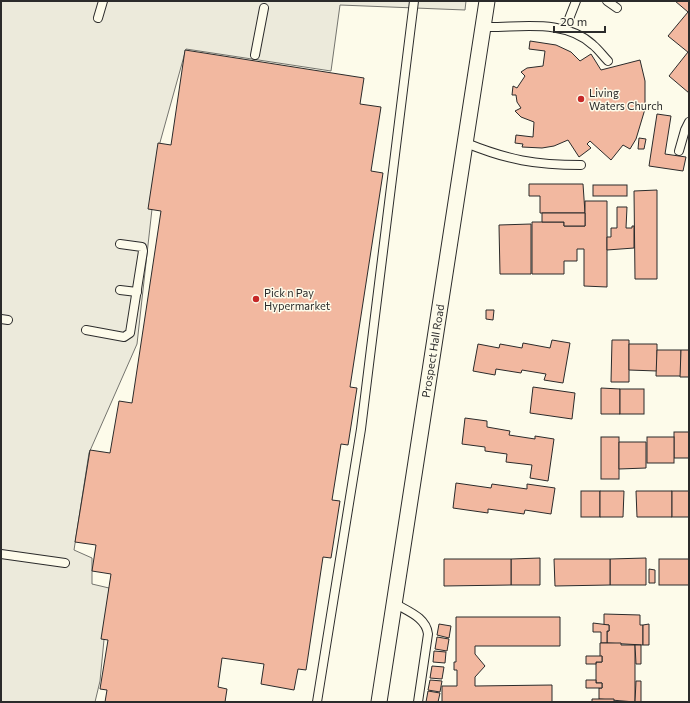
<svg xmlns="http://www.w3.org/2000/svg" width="690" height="703" viewBox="0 0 690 703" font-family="Commissioner,sans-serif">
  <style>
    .parking { fill: #eceadb; stroke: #74746e }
    .building { fill: #f2b8a0; stroke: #2b2b2b }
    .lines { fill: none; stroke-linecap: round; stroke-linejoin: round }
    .service-casing { stroke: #2b2b2b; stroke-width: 10 }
    .minor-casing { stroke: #2b2b2b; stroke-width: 17 }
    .service { stroke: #fdfbea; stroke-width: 8 }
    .minor { stroke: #fdfbea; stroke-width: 15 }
    .poi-dot { fill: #c62828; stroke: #fdfbea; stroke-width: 1.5 }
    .labels { text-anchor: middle; stroke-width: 3; stroke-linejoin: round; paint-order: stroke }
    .poi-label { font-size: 11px; fill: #2b2b2b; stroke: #fdfbea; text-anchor: start }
    .street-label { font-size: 11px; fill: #2b2b2b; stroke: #fdfbea }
  </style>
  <rect width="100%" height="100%" fill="#fdfbea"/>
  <path class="parking" d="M1,1H466L465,10L340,5L331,71L186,49L159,146L137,344L89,453L74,550L92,558V584L109,588L100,681L95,702H1Z"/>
  <g class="building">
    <path d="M675,1H689V12H688Z"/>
    <path d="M688,12H689V53L668,36Z"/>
    <path d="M530,41L556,45L571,52L580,61L591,54L601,70L640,60L645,81V109L636,139L630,149L623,145L611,160L590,141L587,144L591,148L579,157L568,140L554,146L542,148L522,147L523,144L515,143L516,135L533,137L534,122L521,117L515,111L521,108L517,102L516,95H512L513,86L517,88L525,76L521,72L527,68L543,66L545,51L529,49Z"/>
    <path d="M185,50L364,78L360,104L381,107L371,171L383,173L350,387L357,388L348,445L341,444L332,500L340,501L331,558L323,557L306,670L298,669L294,690L261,684L264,664L222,658L218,687L227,689L225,702H105L107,690L100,689L108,640L101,639L111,574L92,571L96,545L75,542L90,450L110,453L119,401L132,403L161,211L148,209L158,143L171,145Z"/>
    <path d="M688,52L689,53V93L669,76Z"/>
    <path d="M657,114L671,116L665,154L686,157L683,171L649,166Z"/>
    <path d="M639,138L646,139L644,149H638Z"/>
    <path d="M529,184H583L585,213H540V196H529Z"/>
    <rect x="593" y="185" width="34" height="11"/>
    <path d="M657,190V279H635L634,191Z"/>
    <path d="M585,201H607V287L584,286V249H577V261H564V274H532V222H564V226H585Z"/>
    <path d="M617,207H627L626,228H632V226H634V248L607,250V237H611V228H617Z"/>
    <path d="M542,213H585V226H564V222H542Z"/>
    <path d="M531,224V274H500L499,225Z"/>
    <path d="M486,310H494L493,320L486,319Z"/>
    <path d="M552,340L570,343L563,383L544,380L546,374L522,370L521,373L496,369L495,375L473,371L478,344L499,348L500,344L522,348L523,343L550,348Z"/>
    <path d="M612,340H629V382H611Z"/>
    <path d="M629,344H657V371L629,370Z"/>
    <path d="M657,350H681V376H656Z"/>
    <path d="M681,350H689V377H680Z"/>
    <path d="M533,387L575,393L572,419L530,413Z"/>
    <path d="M601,388L620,389V414H601Z"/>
    <rect x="620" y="389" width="24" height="25"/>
    <path d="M465,418L487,421V427L510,431L509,435L535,439V436L554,439L548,481L530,478L532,465L506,462L507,454L485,451V447L462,444Z"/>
    <rect x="674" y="432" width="15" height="26"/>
    <rect x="601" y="437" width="18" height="42"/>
    <rect x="647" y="437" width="27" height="26"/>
    <path d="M619,442H646V468L619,469Z"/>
    <path d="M456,483L491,488L492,484L527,489V484L555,488L551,514L525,510L524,514L488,509V513L453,508Z"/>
    <rect x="581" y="491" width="19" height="26"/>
    <path d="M600,491H624L623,517H600Z"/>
    <path d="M636,491H672V517H637Z"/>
    <rect x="672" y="491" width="17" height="26"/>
    <path d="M540,558V585H511V559Z"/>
    <path d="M646,558V585H610V559Z"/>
    <path d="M444,559H511V585L444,586Z"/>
    <path d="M554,559H610V585L555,586Z"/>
    <rect x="659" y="559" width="30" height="26"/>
    <path d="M649,569L655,570V583H649Z"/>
    <path d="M604,614L640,615V625H643V645L607,643V631H609V625H604Z"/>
    <path d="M456,617H560V646H475V654L485,666L475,677V686L552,685V702H442V686H457V670H454V662H456Z"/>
    <path d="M593,623L609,625V631H607V643H601V632H593Z"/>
    <path d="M439,624L451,626L449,638L437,635Z"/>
    <path d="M649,624V645H643V625Z"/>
    <path d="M437,637L449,639L447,651L435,649Z"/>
    <path d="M600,643H621V645H635V702L599,699V688H602V683H596V662H602V656L600,657Z"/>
    <path d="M635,645H641V664H636Z"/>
    <path d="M434,651L446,652L445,663L433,662Z"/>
    <path d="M586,656H602V662H596V664H586Z"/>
    <path d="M432,666L444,667L442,679L430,678Z"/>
    <path d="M430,680L442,681L440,692L428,690Z"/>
    <path d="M586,680H596V683H602V688H586Z"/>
    <path d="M636,681H641V702H635Z"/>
    <path d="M428,691L440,693L438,702H426Z"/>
    <path d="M592,699H614V702H628H592Z"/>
  </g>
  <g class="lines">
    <defs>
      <g id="service">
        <path d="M607,1L617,8"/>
        <path d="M98,18L103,1"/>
        <path d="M484,27C520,28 564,18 593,45C599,50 603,56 608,61"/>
        <path d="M565,29L576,1"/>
        <path d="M255,55L264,8"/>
        <path d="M466,143C508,160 535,165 581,165"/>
        <path d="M679,151L685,130L689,122"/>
        <path d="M120,290L137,292"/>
        <path d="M1,319L8,320"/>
        <path d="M86,330L124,337L130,333L143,251L142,247L120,244"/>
        <path d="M1,554L65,563"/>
        <path d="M394,603C407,611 426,617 428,634L418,702"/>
        <path d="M317,702L361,429L414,1"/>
      </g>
      <path id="minor" d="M379,702L487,1"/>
    </defs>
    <use href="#service" class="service-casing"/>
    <use href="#minor" class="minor-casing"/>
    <use href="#service" class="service"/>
    <use href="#minor" class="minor"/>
  </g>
  <g class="poi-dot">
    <circle cx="581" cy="99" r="4"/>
    <circle cx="256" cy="299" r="4"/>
  </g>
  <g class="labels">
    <g class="poi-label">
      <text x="589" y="97">Living<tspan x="589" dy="13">Waters Church</tspan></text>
      <text x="264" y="297">Pick n Pay<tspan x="264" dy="13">Hypermarket</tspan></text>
    </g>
    <g class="street-label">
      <text transform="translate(433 351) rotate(-81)" y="4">Prospect Hall Road</text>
    </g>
  </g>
  <rect width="690" height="703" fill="none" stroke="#2b2b2b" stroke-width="4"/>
  <path d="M554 26v6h51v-6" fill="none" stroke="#2b2b2b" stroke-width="2"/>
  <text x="560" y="26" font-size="12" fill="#2b2b2b" stroke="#fdfbea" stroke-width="3" paint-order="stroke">20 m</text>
</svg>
